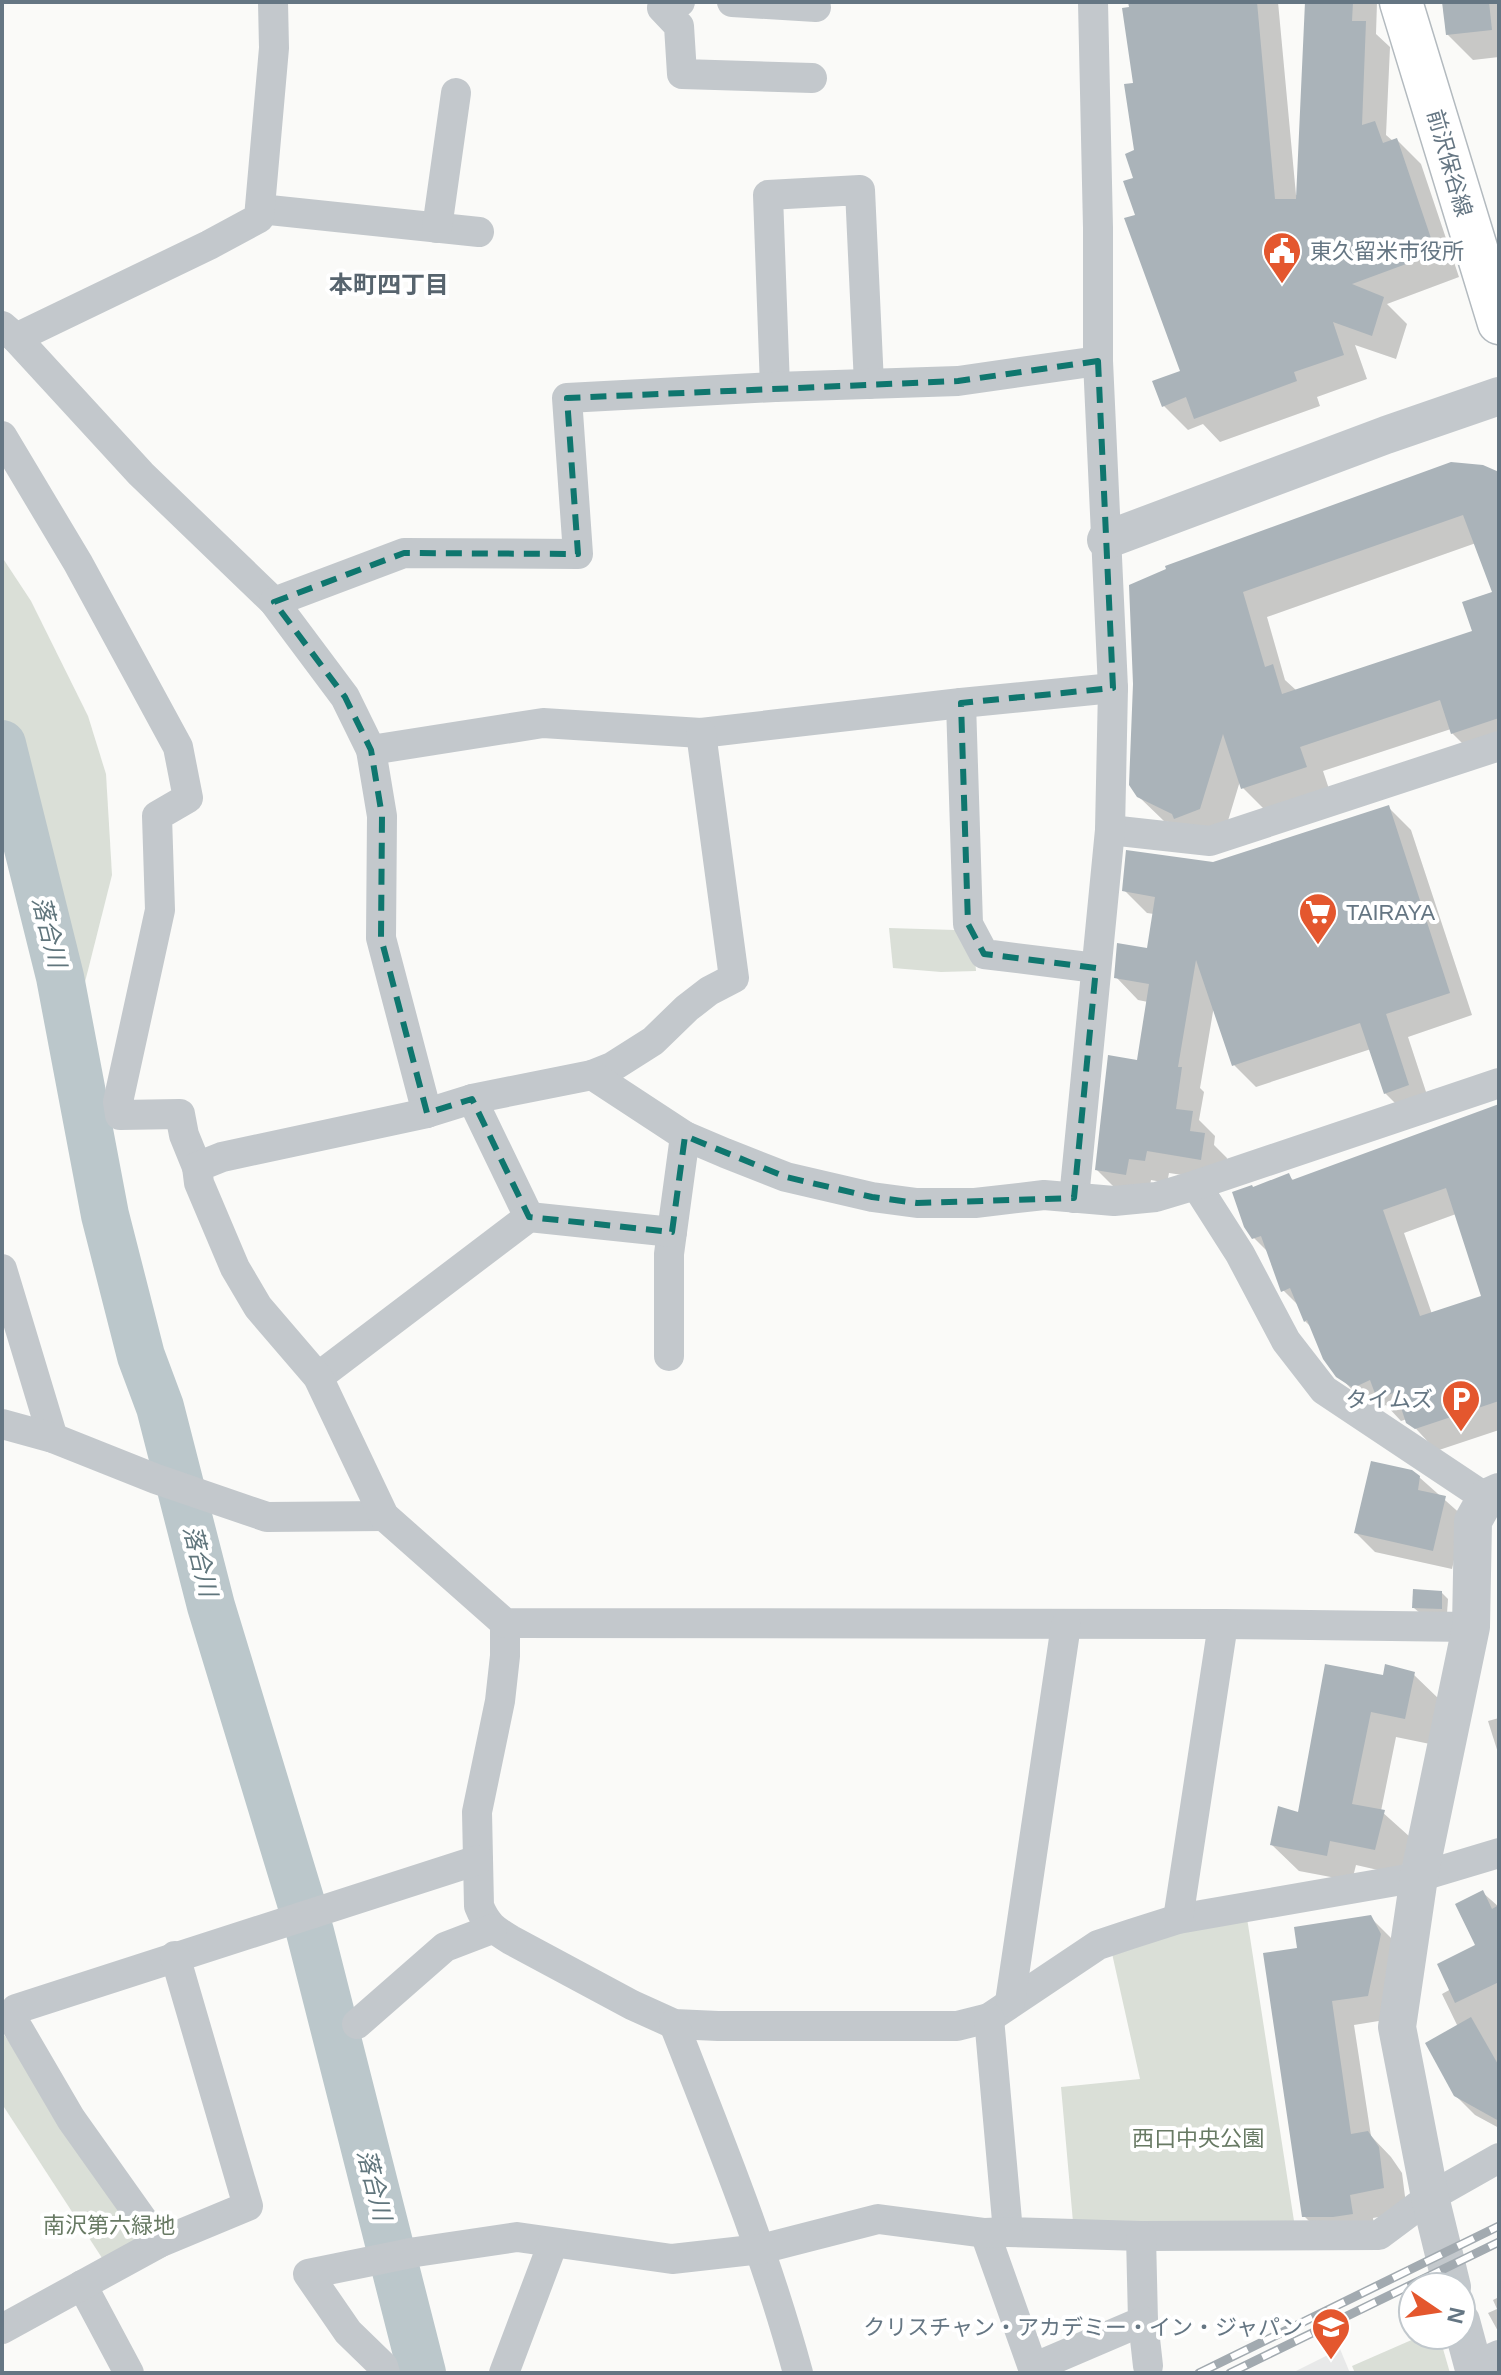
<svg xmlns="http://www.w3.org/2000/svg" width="1501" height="2375" viewBox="0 0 1501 2375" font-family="Helvetica,'Noto Sans JP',sans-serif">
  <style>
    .built { fill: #e8e9e9 }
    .green { fill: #dadfd7 }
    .shadow { fill: #0003; fill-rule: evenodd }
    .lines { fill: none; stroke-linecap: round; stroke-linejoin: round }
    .river { stroke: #bbc7cb; stroke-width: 48 }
    .building { fill: #aab3b9; fill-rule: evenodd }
    .secondary-casing { stroke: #b3babf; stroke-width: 45 }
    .minor { stroke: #c3c8cc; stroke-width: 30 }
    .tertiary { stroke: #c3c8cc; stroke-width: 38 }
    .secondary { stroke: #fff; stroke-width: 42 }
    .rail-casing { stroke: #a2aab0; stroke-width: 9 }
    .rail { stroke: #fff; stroke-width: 6; stroke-dasharray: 18; stroke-linecap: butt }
    .marked { fill: none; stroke: #0f766e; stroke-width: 6; stroke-dasharray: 16 10; stroke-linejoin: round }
    .labels { text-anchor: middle; stroke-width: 8; stroke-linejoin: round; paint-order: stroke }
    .street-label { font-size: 22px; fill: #657683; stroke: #fff }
    .poi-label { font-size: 22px; fill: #657683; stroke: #fff; text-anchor: start }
    .park-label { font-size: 22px; fill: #687a64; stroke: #fff }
    .neighbourhood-label { font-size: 24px; font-weight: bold; fill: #57646e; stroke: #fff }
    .water-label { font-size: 24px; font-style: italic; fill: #60757c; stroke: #fff }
  </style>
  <rect width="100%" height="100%" fill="#fafaf8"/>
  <path class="built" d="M1340,2349L1350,2373H1292Z"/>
  <g class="green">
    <path d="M2,557L31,601L88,716L106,774L112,875L84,986L63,991L2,744Z"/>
    <path d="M889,928L955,930L975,957L976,971L941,972L893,968Z"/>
    <path d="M1247,1918L1294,2221L1073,2222L1061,2087L1140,2079L1111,1949Z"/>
    <path d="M2,2032L147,2234L104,2261L2,2104Z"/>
    <path d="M1423,2335H1439L1450,2373H1355L1352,2366Z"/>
  </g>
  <g class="shadow">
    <path d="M1130,2H1278L1296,195H1298L1307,2H1377L1376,34L1390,47L1386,135L1393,141L1397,140L1421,164L1459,277L1387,304L1407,324L1396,359L1355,345L1367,379L1317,397L1320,406L1220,442L1203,424L1188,430L1163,405L1182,373L1137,216L1135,85Z"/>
    <path d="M1460,2H1499V57L1473,60L1447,34Z"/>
    <path d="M1499,475V751L1477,758L1452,733L1451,729L1323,771L1330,792L1267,812L1243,788L1240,781L1224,834L1164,821L1138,796L1131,587ZM1476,543L1495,593L1474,632L1297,691L1285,680L1267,617Z"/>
    <path d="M1389,808L1411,830L1472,1015L1408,1037L1431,1107L1408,1116L1385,1093L1371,1049L1256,1087L1234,1065L1214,1006L1200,1088L1204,1092L1199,1120L1215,1136L1214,1145L1227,1158L1223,1181L1169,1173L1167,1183L1151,1180L1148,1197L1119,1192L1097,1170L1139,1062L1148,1002L1138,1000L1116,977L1148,950L1154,914L1147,913L1124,890L1214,865Z"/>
    <path d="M1499,1106V1430L1439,1450L1431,1445L1407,1419L1401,1421L1386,1405L1377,1409L1361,1399L1338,1375L1312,1328L1305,1321L1300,1307L1283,1290L1270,1254L1254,1238L1253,1189L1288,1175L1295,1182ZM1456,1214L1484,1298L1432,1314L1404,1233Z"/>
    <path d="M1419,1477L1464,1517L1452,1569L1375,1552L1356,1533Z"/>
    <path d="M1442,1593L1448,1599L1447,1614L1420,1613L1414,1608Z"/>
    <path d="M1413,1674L1440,1700L1430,1744L1396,1737L1381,1811L1410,1837L1400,1875L1356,1865L1352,1881L1299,1871L1272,1845L1299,1814L1384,1677Z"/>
    <path d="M1499,1718V1756L1488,1721Z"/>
    <path d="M1482,1892L1499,1907V2128L1475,2115L1455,2095L1458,2027L1442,1994L1451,1989L1477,1946Z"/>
    <path d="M1370,1917L1395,1942L1391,2019L1354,2025L1371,2136L1391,2157L1402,2173L1407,2212L1373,2218L1376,2238L1328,2240L1304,2216L1299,1950Z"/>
    <path d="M1499,2297V2333L1488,2313L1497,2309L1493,2300Z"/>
  </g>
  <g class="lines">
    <path class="river" d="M2,744L60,977L105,1215L141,1356L160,1407L211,1606L310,1932L422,2373"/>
  </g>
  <g class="building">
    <path d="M1128,2H1257L1275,199H1296L1305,2H1353L1352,21H1366L1362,125L1375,121L1383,143L1397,138L1436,253L1352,284L1384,297L1372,336L1333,322L1344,355L1294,372L1297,381L1194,419L1186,397L1162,407L1152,381L1180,371L1124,218L1135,215L1123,181L1133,178L1125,154L1134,150L1124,84L1133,83L1122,8L1129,7Z"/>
    <path d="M1442,2H1489L1492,30L1446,35Z"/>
    <path d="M1451,462L1483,465L1499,472V718L1451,734L1440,700L1300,747L1307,767L1241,789L1223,734L1200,809L1174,819L1172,814L1137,797L1129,785L1133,684L1129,585L1166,569L1165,566ZM1463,515L1492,592L1462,602L1472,631L1282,694L1273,664L1265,667L1243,592Z"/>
    <path d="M1389,805L1450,993L1386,1014L1409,1085L1384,1094L1360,1023L1232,1066L1196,960L1178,1067H1182L1176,1109L1193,1111L1190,1131L1205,1133L1201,1160L1147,1151L1145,1161L1129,1159L1126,1175L1095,1170L1108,1055L1137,1060L1149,984L1114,978L1117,943L1147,948L1155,897L1122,891L1126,850L1213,862Z"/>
    <path d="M1499,1104V1401L1415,1429L1406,1423L1396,1392L1377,1399L1370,1380L1353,1388L1336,1377L1323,1359L1307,1320L1304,1322L1290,1288L1281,1292L1261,1236L1252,1239L1244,1227L1232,1192L1252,1185L1253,1187L1289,1173L1292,1180ZM1446,1188L1481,1296L1420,1316L1383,1210Z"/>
    <path d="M1371,1461L1412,1470L1420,1476L1418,1490L1446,1496L1433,1551L1354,1533Z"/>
    <path d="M1413,1589L1442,1591V1609L1412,1608Z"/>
    <path d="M1325,1664L1383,1675L1385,1664L1415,1672L1405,1719L1371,1712L1352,1804L1385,1810L1375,1850L1330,1841L1327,1856L1270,1845L1278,1806L1298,1812Z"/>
    <path d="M1483,1890L1492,1909L1499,1905V1982L1455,2003L1437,1964L1475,1945L1455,1904Z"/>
    <path d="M1371,1915L1381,1934L1368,1996L1332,2001L1351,2134L1368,2131L1379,2147L1384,2188L1350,2195L1353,2214L1333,2217H1302L1263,1953L1297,1948L1294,1927Z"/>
    <path d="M1471,2017L1499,2066V2121L1454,2096L1425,2043Z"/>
  </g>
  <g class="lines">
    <defs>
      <path id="secondary" d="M1401,2L1499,323"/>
    </defs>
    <use href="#secondary" class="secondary-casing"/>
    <g class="minor">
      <path d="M680,2L662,8L679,26L682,74L812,78"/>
      <path d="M732,2L816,7"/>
      <path d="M260,209L479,232"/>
      <path d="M437,228L456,93"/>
      <path d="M2,326L16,338L141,474L274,602L345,697L371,750L382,816L381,938L427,1113"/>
      <path d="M16,338L209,245L259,218L274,48L273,2"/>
      <path d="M775,387L768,195L860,190L869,384"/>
      <path d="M2,436L78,563L178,747L188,798L157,816L160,910L118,1102L120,1115L180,1114L184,1135L197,1167"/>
      <path d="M274,602L404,553L578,554L567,398L775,387L958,381L1098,361"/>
      <path d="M961,703L968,924L984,954L1096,968"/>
      <path d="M371,750L543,723L701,733L961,703L1113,688"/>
      <path d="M1110,830L1210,841L1499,746"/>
      <path d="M592,1075L612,1067L653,1041L687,1008L709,991L734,978L701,733"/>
      <path d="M472,1099L529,1217"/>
      <path d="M1196,1185L1240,1254L1286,1341L1324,1390L1486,1498"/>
      <path d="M1074,1198L1110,830L1113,688L1098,361V228L1093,2"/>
      <path d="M2,1269L53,1438"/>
      <path d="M669,1356V1254L685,1136"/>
      <path d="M318,1377L529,1217L672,1232"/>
      <path d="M2,1424L53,1438L156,1479L267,1517L384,1516"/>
      <path d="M505,1623V1656L500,1701L477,1812L479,1906C486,1924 494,1930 511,1940L632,2005L674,2024L718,2026H957L989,2018L1098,1945L1131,1934L1178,1919L1419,1877L1499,1853"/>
      <path d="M1471,1627L1223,1624L505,1623L384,1516L318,1377L258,1307L235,1268L199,1183L197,1167L222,1157L427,1113L472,1099L592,1075L685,1136L725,1153L786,1177L872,1197L917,1203H975L1044,1195L1114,1201L1156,1197L1196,1185L1499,1083"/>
      <path d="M1178,1919L1223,1624"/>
      <path d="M1010,2002L1066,1625"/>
      <path d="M989,2018L1008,2232L1141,2236L1379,2235L1430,2197L1499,2158"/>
      <path d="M357,2024L445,1947L492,1929"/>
      <path d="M674,2024C719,2139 766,2254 798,2373"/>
      <path d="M985,2233L1033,2368L1143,2321L1141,2236"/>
      <path d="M159,2243L71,2119L12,2018L16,2009L478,1860"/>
      <path d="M82,2285L129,2373"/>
      <path d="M1143,2321L1148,2366"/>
      <path d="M2,2329L159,2243L248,2206L175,1956"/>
      <path d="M1474,2366L1499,2355"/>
      <path d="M385,2373L383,2366L348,2332L308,2274L416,2252L517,2237L672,2259L761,2249L878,2219L985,2233L1008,2232"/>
      <path d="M504,2373L553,2243"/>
    </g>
    <g class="tertiary">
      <path d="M1106,540L1386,435L1499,396"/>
      <path d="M1452,2287L1430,2197L1397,2027L1419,1877L1471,1627L1473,1521L1486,1498L1499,1492"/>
      <path d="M1461,2321L1475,2373"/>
    </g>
    <use href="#secondary" class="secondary"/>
    <defs>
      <g id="rail">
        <path d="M1199,2373L1499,2226"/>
        <path d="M1230,2373L1499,2242"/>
      </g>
    </defs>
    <use href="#rail" class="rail-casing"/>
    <use href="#rail" class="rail"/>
  </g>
  <path class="marked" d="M1098,361L1113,688L961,703L968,924L984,954L1096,968L1074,1198L917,1203L872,1197L786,1177L685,1136L672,1232L529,1217L472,1099L427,1113L381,938L382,816L371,750L345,697L274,602L404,553L578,554L567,398L958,381Z"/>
  <defs>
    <symbol id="civic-pin" viewBox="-11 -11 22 30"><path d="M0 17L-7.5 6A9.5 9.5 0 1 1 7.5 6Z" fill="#e4572e" stroke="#fff"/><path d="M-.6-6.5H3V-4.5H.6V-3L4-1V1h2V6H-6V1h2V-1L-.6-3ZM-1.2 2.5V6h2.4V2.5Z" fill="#fff"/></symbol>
    <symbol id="supermarket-pin" viewBox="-11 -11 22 30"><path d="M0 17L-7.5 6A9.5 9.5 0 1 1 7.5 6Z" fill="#e4572e" stroke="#fff"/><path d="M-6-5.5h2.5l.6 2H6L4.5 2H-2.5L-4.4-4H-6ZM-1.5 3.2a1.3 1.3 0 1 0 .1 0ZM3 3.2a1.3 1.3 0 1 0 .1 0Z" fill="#fff"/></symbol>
    <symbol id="parking-pin" viewBox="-11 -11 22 30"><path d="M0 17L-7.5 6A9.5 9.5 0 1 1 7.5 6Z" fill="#e4572e" stroke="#fff"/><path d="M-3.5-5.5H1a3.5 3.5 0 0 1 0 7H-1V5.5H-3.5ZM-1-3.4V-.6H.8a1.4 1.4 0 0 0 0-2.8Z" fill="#fff"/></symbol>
    <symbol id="school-pin" viewBox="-11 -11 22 30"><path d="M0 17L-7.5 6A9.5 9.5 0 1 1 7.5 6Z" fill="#e4572e" stroke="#fff"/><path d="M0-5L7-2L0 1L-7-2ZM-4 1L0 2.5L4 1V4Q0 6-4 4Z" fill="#fff"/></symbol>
  </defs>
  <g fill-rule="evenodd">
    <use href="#civic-pin" x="1260" y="229" width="44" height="60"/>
    <use href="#supermarket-pin" x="1296" y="890" width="44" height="60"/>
    <use href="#parking-pin" x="1439" y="1377" width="44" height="60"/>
    <use href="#school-pin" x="1309" y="2305" width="44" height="60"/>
  </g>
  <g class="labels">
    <g class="street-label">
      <text transform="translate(1450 163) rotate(74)" y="8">前沢保谷線</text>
    </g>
    <g class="poi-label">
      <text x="1310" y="259">東久留米市役所</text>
      <text x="1346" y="920">TAIRAYA</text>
      <text x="1433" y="1407" text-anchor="end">タイムズ</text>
      <text x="1303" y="2335" text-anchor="end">クリスチャン・アカデミー・イン・ジャパン</text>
    </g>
    <g class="park-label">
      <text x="1198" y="2146">西口中央公園</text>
      <text x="109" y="2233">南沢第六緑地</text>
    </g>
    <g class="neighbourhood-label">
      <text x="389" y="293">本町四丁目</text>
    </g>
    <g class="water-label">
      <text transform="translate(49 932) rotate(76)" y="8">落合川</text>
      <text transform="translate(200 1561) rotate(76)" y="8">落合川</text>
      <text transform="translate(374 2185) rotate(76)" y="8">落合川</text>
    </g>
  </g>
  <rect width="1501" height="2375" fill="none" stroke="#657683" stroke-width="8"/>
  <g transform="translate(1437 2311) rotate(103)"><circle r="38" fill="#ffffff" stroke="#c1c8cd" stroke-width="2"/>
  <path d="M0-6L14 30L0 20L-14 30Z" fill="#e4572e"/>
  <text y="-12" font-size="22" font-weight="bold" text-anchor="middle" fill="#657683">N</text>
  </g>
</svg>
